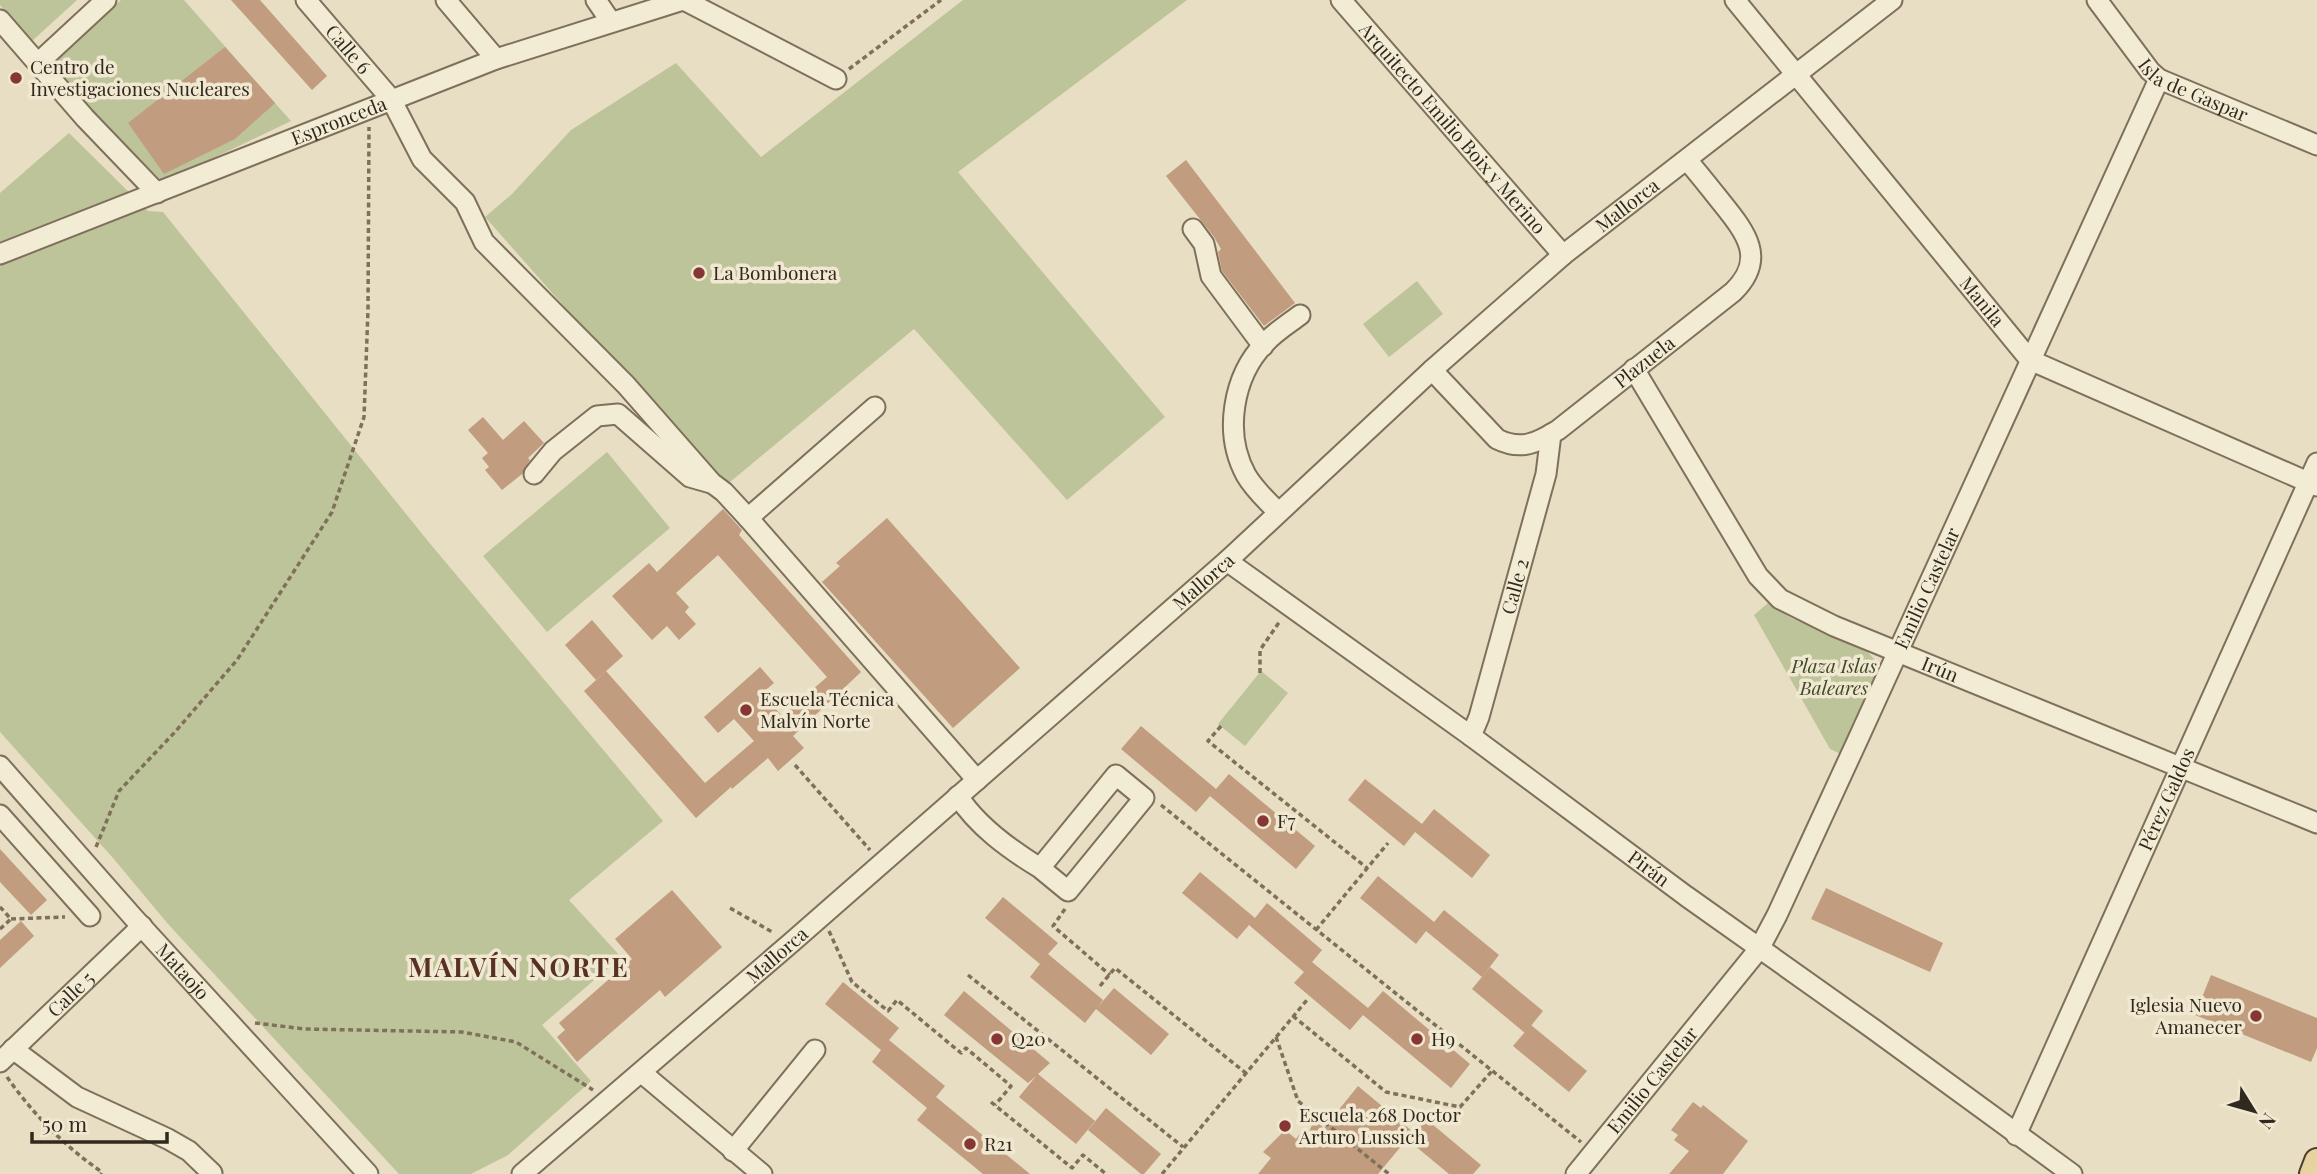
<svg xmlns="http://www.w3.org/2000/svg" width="2317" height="1174" viewBox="0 0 2317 1174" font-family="'Playfair Display',serif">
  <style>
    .green { fill: #bdc499 }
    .building { fill: #c19c7e }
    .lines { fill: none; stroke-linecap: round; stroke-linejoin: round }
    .minor-casing { stroke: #7f705c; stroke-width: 23 }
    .major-casing { stroke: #4d3f30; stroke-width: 28 }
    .path { stroke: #7f705c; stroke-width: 3.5; stroke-dasharray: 5 3.5; stroke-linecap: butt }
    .minor { stroke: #f3ecd5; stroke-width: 19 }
    .major { stroke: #e6d39f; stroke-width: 24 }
    .poi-dot { fill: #863734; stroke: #f0e8d1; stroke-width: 2.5 }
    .labels { text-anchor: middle; stroke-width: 7; stroke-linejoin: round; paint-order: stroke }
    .street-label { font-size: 19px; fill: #31281e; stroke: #f0e8d1 }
    .poi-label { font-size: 19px; fill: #31281e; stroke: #f0e8d1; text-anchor: start }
    .park-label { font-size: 19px; font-style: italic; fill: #404b28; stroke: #f0e8d1 }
    .district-label { font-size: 26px; font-weight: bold; letter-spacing: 2px; fill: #583123; stroke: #f0e8d1 }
  </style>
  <rect width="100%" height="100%" fill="#e7dec3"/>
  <g class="green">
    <path d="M0,0H77L32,41L0,5Z"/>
    <path d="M121,0H184L291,121L163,182L83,102L52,62Z"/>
    <path d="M963,0H1187L958,172L1165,417L1067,500L914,329L724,487L485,217L512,194L571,130L676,63L761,157Z"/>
    <path d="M69,133L148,211L163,212L427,540L663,821L569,900L621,957L542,1025L591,1081L508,1155L471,1174H399L168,924L113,858L0,732V193Z"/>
    <path d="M1417,281L1443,314L1389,357L1363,324Z"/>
    <path d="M607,452L670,528L547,632L483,556Z"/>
    <path d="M1768,603L1791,618L1864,648L1875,660L1877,674L1841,754L1830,749L1754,615Z"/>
    <path d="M1261,671L1288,693L1245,746L1218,724Z"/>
  </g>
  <g class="building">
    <path d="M231,0H260L327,76L312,90Z"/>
    <path d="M225,47L275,103L235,139L164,174L128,123Z"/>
    <path d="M1186,160L1295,303L1264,326L1222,271L1218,252L1221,249L1214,237L1166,176Z"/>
    <path d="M483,417L503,440L524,421L544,443L528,458L530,460L522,474L502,490L485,470L489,467L482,458L488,453L468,430Z"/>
    <path d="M723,509L742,530L739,535L861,672L793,736L804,748L778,771L768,758L732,789L731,787L696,818L584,691L606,671L705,783L754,741L734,719L718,733L704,717L760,667L774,683L762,693L782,716L827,677L718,555L676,593L689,607L685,612L696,624L679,640L667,626L652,640L612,596L649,563L657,572Z"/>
    <path d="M887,518L1020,668L953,728L822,582L840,566L836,563Z"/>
    <path d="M592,620L623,656L596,680L565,645Z"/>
    <path d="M1141,726L1216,789L1229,774L1315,846L1296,869L1210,796L1196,812L1121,749Z"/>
    <path d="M1365,779L1422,824L1434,809L1490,855L1472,878L1415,832L1404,846L1348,800Z"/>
    <path d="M0,849L47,900L31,915L0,882Z"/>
    <path d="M1200,872L1255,918L1267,903L1322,950L1308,967L1312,962L1368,1008L1383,991L1470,1064L1451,1088L1363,1015L1350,1030L1294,983L1304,972L1249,925L1237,939L1182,893Z"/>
    <path d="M1378,876L1434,922L1444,910L1499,955L1482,977L1426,931L1416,944L1360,898Z"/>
    <path d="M1826,888L1943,943L1930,972L1811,919Z"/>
    <path d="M672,890L722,947L665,997L660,990L577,1062L557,1037L565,1030L559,1023L632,959L615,939Z"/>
    <path d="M1003,897L1058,943L1048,954L1103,1000L1097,1008L1114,988L1169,1034L1151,1055L1096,1009L1085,1023L1030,977L1043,960L1040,964L985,918Z"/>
    <path d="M21,921L34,936L0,968V940Z"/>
    <path d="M1490,967L1543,1011L1525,1033L1472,989Z"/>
    <path d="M2211,975L2317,1018V1048L2311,1062L2195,1015Z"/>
    <path d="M843,982L899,1028L889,1040L945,1086L936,1097L1030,1174H983L917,1120L927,1108L872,1062L881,1050L825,1004Z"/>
    <path d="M964,991L1050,1063L1038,1074L1095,1121L1076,1144L1019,1097L1036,1076L1028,1083L944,1015Z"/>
    <path d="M1531,1025L1587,1071L1569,1092L1513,1046Z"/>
    <path d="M1358,1086L1413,1132L1378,1174H1258L1271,1158L1263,1152L1285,1130L1296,1139L1304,1128L1309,1132L1314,1120L1324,1128Z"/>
    <path d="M1693,1102L1701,1108L1703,1105L1748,1141L1723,1174H1669L1689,1151L1674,1140L1678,1135L1671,1130Z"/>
    <path d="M1106,1108L1161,1154L1144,1174H1141L1088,1130Z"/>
    <path d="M1426,1119L1481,1165L1473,1174H1449L1408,1140Z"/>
  </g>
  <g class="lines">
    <defs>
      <g id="minor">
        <path id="s1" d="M306,0L391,99L422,159L465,202L484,242L626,385L712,483L724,492L748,518L977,780"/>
        <path d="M446,0L496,59"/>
        <path d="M596,0L611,22"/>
        <path d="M684,0L836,79"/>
        <path id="s2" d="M1341,0L1563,255"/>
        <path id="s3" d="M1735,0L2030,360L2317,486"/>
        <path id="s4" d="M2097,0L2150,71L2159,79L2317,145"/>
        <path d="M0,20L85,118L157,193"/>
        <path d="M38,63L106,0"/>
        <path d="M1193,229L1204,244L1211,276L1263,346"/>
        <path id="s5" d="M0,254L496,59L683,0"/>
        <path id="s6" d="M1634,369L1758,576L1780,599L1834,626L2317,823"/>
        <path id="s7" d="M1432,370L1497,439C1521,451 1537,443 1558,430L1733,292C1767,259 1746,233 1722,203C1710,188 1699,174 1687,160"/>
        <path d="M534,474L553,451L597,416L618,414L690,477L711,483"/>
        <path d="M1278,512C1267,501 1254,489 1246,475C1223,433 1233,376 1265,343C1275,332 1288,324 1300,315"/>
        <path d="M748,518L875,407"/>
        <path id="s8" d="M1227,561L1471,736L1686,896L1872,1028L2072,1174"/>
        <path id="s9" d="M1471,736L1479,717L1546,474L1551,434"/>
        <path id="s10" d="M0,766L133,917L368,1174"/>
        <path d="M958,796C977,826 1009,849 1040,868L1116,775L1144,798L1068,891L1040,868"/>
        <path d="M0,815L90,916"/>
        <path d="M13,1049L77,1097L168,1139L189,1151L212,1173"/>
        <path id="s11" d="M0,1062L142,926"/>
        <path d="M642,1073L762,1174"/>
        <path id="s12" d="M2016,1135L2317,463"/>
        <path d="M733,1151L815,1050"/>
        <path id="s13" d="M522,1174L792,942L1227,561L1432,370L1563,255L1892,0"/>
        <path id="s14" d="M1576,1174L1759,949L1777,915C1906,637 2031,357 2159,79"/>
      </g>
      <path id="major" d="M2312,1174L2317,1161"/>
    </defs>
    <use href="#minor" class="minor-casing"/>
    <use href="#major" class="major-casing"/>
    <g class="path">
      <path d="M849,69L941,0"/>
      <path d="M1260,673V650L1280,621"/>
      <path d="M1221,726L1208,741L1367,868"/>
      <path d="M795,765L870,850"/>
      <path d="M1161,805L1581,1142"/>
      <path d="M96,847L119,791L175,732L237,660L332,512L364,417L368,310L369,127"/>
      <path d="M0,907L11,919"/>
      <path d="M730,908L774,933"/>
      <path d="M1065,909L1053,926L1110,975"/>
      <path d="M11,919L65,917"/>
      <path d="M0,929L11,919"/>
      <path d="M1316,930L1388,843"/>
      <path d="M829,931L852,982L888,1011L897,1000L961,1053L966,1048L1011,1086L995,1105"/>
      <path d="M968,975L1183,1147"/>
      <path d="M1100,986L1115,968L1247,1074"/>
      <path d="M1293,1016L1386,1092L1460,1107L1492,1071"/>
      <path d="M255,1023L305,1029L462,1032L516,1042L593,1090"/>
      <path d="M1276,1037L1298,1101L1389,1174"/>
      <path d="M7,1077C33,1114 65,1147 102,1172L101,1174"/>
      <path d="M991,1102L1072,1168L1083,1155L1106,1174"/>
      <path d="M1162,1174L1307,1000"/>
    </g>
    <use href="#minor" class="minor"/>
    <use href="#major" class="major"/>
  </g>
  <g class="poi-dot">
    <circle cx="16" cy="78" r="7"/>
    <circle cx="699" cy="273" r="7"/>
    <circle cx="746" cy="710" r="7"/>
    <circle cx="1263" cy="821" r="7"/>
    <circle cx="2256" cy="1016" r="7"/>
    <circle cx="997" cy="1039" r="7"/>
    <circle cx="1417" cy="1039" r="7"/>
    <circle cx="1285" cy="1126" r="7"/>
    <circle cx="970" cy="1144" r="7"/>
  </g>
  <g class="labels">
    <g class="street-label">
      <text dy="7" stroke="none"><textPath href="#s1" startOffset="65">Calle 6</textPath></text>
      <text dy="7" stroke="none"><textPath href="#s4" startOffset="136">Isla de Gaspar</textPath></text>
      <text dy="7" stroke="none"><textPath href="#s5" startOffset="364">Espronceda</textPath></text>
      <text dy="7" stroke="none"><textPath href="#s2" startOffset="170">Arquitecto Emilio Boix y Merino</textPath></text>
      <text dy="7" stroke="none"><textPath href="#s13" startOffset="1470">Mallorca</textPath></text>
      <text dy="7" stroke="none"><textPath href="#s3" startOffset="390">Manila</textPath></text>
      <text dy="7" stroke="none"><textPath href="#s7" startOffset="270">Plazuela</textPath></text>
      <text dy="7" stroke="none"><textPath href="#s13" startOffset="903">Mallorca</textPath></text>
      <text dy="7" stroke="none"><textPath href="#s9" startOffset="156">Calle 2</textPath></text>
      <text dy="7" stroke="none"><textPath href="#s14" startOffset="688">Emilio Castelar</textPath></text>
      <text dy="7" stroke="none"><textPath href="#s6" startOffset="448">Irún</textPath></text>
      <text dy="7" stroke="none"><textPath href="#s12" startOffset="368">Pérez Galdos</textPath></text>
      <text dy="7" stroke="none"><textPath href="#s8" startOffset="522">Pirán</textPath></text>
      <text dy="7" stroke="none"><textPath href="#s13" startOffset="336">Mallorca</textPath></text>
      <text dy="7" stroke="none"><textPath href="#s10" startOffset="275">Mataojo</textPath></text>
      <text dy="7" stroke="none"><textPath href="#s11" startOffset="98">Calle 5</textPath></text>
      <text dy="7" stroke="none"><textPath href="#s14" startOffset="121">Emilio Castelar</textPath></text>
    </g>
    <g class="poi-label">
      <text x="30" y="74">Centro de<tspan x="30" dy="22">Investigaciones Nucleares</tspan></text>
      <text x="713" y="280">La Bombonera</text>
      <text x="760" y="706">Escuela Técnica<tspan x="760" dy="22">Malvín Norte</tspan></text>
      <text x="1277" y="828">F7</text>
      <text x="2242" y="1012" text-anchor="end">Iglesia Nuevo<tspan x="2242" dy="22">Amanecer</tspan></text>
      <text x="1011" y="1046">Q20</text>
      <text x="1431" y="1046">H9</text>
      <text x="1299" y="1122">Escuela 268 Doctor<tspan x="1299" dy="22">Arturo Lussich</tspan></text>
      <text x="984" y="1151">R21</text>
    </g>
    <g class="park-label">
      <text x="1834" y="673">Plaza Islas<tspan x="1834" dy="22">Baleares</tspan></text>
    </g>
    <g class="district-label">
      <text x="519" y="977">MALVÍN NORTE</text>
    </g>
  </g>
  <g transform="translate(2254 1111) rotate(127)" stroke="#f0e8d1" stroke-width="5" paint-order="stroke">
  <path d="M0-5L12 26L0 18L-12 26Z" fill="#31281e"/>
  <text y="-10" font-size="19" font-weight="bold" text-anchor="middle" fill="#31281e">N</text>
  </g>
  <path d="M32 1132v10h135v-10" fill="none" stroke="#31281e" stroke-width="3.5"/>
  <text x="42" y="1132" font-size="21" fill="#31281e" stroke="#f0e8d1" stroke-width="5" paint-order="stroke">50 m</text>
</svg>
